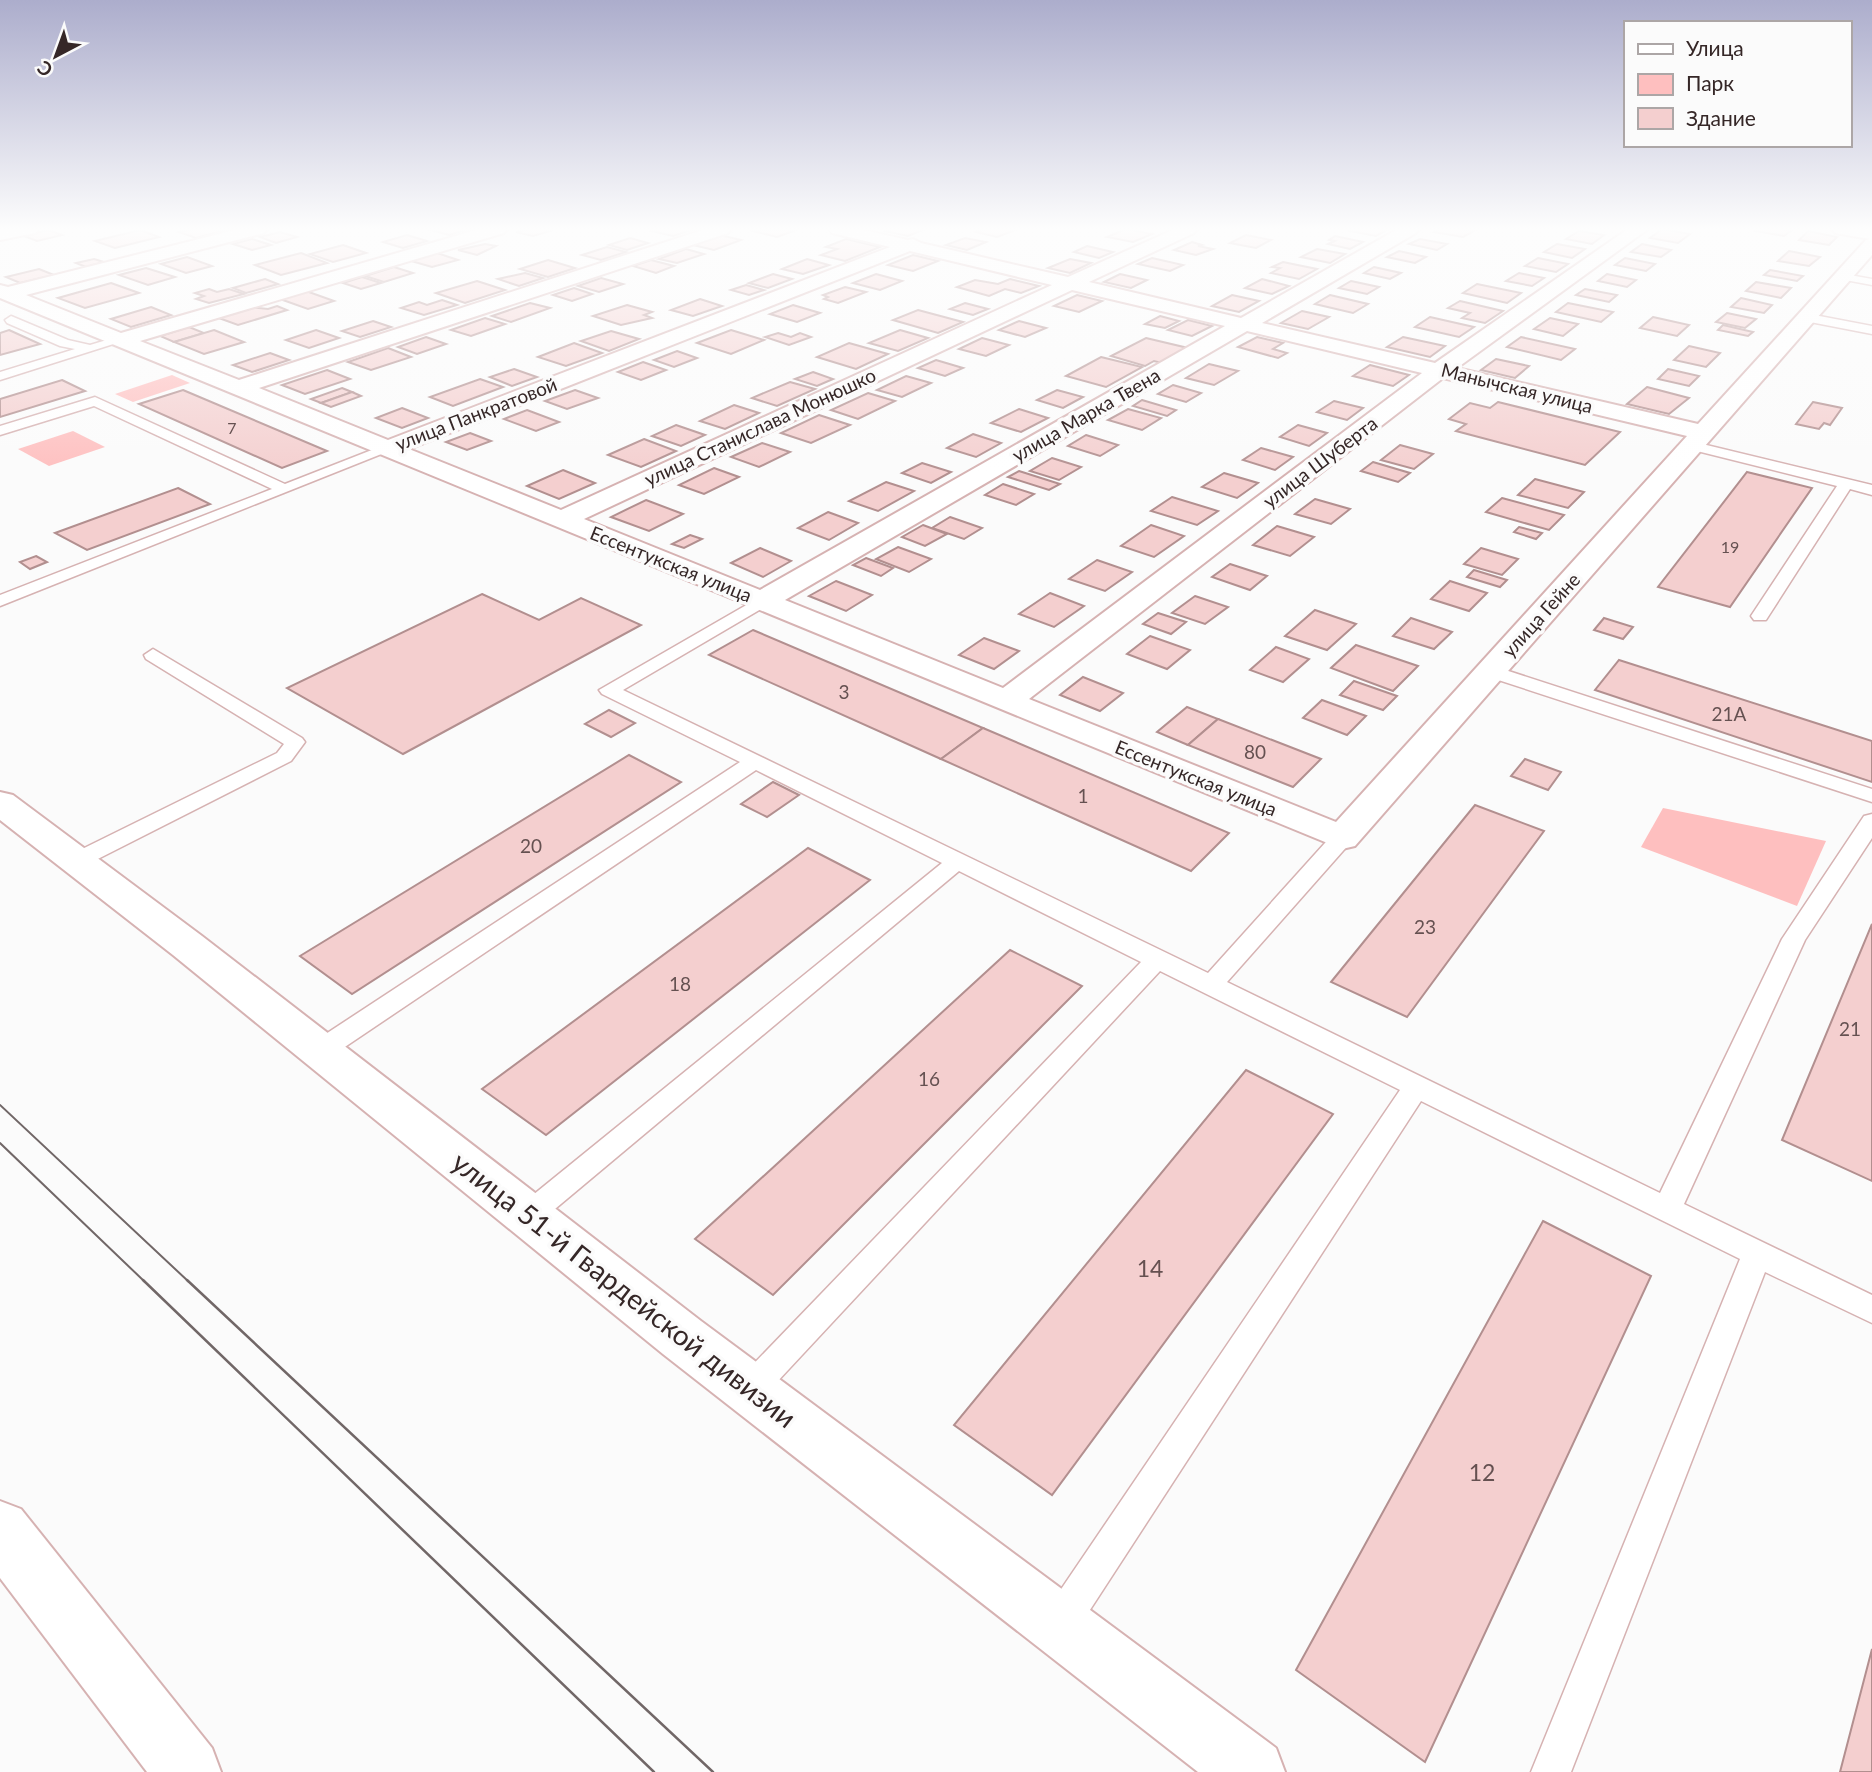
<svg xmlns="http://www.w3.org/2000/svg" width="1872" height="1772" viewBox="0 0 1872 1772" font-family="Lato,sans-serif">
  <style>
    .green { fill: #febfbf }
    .building { fill: #f4cfcf; stroke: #b28f8f; stroke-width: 2 }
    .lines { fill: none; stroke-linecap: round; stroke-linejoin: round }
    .lane-casing { stroke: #d6b2b2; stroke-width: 3 }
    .street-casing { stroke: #d6b2b2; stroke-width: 4 }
    .secondary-casing { stroke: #d6b2b2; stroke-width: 4 }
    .lane { fill: #fff; fill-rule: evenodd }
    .street { fill: #fff; fill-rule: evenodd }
    .secondary { fill: #fff; fill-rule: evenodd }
    .tram-far1 { stroke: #716767; stroke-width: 2 }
    .tram { stroke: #716767; stroke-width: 2.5 }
    .labels { text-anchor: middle; stroke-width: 7; stroke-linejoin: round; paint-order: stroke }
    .far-number-label { font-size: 16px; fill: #655151 }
    .far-street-label { font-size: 19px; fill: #352727; stroke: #fbfbfb }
    .number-label { font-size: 19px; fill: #655151 }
    .near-number-label { font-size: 23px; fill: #655151 }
    .near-street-label { font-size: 28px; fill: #352727; stroke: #fbfbfb }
  </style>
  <rect width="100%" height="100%" fill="#fbfbfb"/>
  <g class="green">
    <path d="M172,375L190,383L133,402L115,394Z"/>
    <path d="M73,431L105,447L49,466L18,449Z"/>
    <path d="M1663,808L1826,841L1797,906L1641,847Z"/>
  </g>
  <g class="building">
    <path d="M194,229H214L222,231L196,238L179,232Z"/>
    <path d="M427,229H461L466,230L449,235Z"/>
    <path d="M527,229H548L553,230L533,236L516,232Z"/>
    <path d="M658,229H694L673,236L652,231Z"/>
    <path d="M789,229L796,230L777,237L749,230Z"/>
    <path d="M891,229H925L908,236L885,231Z"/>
    <path d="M986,229H1018L997,237L976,232Z"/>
    <path d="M1126,229H1127L1152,234L1133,242L1107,237Z"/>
    <path d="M1353,229H1381L1387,230L1376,236L1350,231Z"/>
    <path d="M1440,229H1463L1474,231L1463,237L1434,232Z"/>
    <path d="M1662,229L1690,234L1678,243L1650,238Z"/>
    <path d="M1760,229H1783L1792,230L1784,236L1756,231Z"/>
    <path d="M48,230L62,235L37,241L24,236Z"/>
    <path d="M140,230L159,237L115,248L95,241Z"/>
    <path d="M1579,231L1604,235L1592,244L1566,239Z"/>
    <path d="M1808,231L1837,237L1829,245L1799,240Z"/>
    <path d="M280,232L297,237L276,243L260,237Z"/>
    <path d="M407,235L427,241L403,248L383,242Z"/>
    <path d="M720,235L741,240L714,250L693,245Z"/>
    <path d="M1246,235L1271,240L1256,248L1230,243Z"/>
    <path d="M1335,236L1363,242L1350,249L1328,244L1335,241L1329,240Z"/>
    <path d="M630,238L648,243L627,250L609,245Z"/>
    <path d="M965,238L986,242L967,250L946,245Z"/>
    <path d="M252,239L271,245L252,250L233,244Z"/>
    <path d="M846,239L880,247L845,261L821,255L837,249L826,247Z"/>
    <path d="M1420,239L1447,244L1437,250L1409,244Z"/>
    <path d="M1192,242L1202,245L1198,246L1213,249L1196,255L1174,250Z"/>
    <path d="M485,244L496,246L477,255L458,250Z"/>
    <path d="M1557,244L1585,249L1572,258L1544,252Z"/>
    <path d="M1642,244L1671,250L1661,257L1631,252Z"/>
    <path d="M343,245L366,253L333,262L310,254Z"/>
    <path d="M1087,246L1113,252L1099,258L1074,252Z"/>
    <path d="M607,247L626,252L601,260L582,255Z"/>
    <path d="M686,249L704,254L677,263L659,259Z"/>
    <path d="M1317,249L1345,254L1330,263L1301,257Z"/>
    <path d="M1399,251L1426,257L1415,263L1387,257Z"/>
    <path d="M1789,251L1820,257L1809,266L1778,261Z"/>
    <path d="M301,253L327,263L281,275L255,265Z"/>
    <path d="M437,253L458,260L432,267L411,261Z"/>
    <path d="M913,255L938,261L913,271L888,265Z"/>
    <path d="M187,257L212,266L186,273L161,264Z"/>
    <path d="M1152,258L1183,265L1170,271L1138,264Z"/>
    <path d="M1538,258L1568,264L1556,272L1525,266Z"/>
    <path d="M1625,258L1655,264L1646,271L1615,265Z"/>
    <path d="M94,259L104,262L86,267L76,263Z"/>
    <path d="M807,259L829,265L803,274L782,269Z"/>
    <path d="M1070,259L1091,263L1070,273L1048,268Z"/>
    <path d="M548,260L575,268L548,277L520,269Z"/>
    <path d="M651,260L674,266L656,273L633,266Z"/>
    <path d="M1283,262L1317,269L1299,279L1271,273L1280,268L1272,267Z"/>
    <path d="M394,267L413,273L384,282L365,276Z"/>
    <path d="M1374,267L1401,273L1390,279L1364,273Z"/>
    <path d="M146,268L175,277L148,285L119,275Z"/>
    <path d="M39,269L54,275L20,283L6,277Z"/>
    <path d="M1770,270L1803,276L1797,281L1764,275Z"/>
    <path d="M525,273L543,278L519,286L498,279Z"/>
    <path d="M1519,273L1544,278L1532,286L1506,281Z"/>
    <path d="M773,274L792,279L768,288L749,283Z"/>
    <path d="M876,274L902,281L880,290L853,283Z"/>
    <path d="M1120,274L1147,280L1131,288L1104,282Z"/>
    <path d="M1607,274L1636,280L1627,287L1598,281Z"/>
    <path d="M362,277L381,283L361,289L343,283Z"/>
    <path d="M601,278L623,284L599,292L578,286Z"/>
    <path d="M265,279L278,284L246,293L233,288Z"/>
    <path d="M1010,279L1039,286L1021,293L1005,289L989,296L957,287L975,280L998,284Z"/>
    <path d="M1262,279L1289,286L1272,294L1245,288Z"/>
    <path d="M477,281L505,290L465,303L436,293Z"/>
    <path d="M1351,281L1379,287L1367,294L1339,288Z"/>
    <path d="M1756,282L1791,288L1781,298L1746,291Z"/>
    <path d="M111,283L139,293L85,308L58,298Z"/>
    <path d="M1477,284L1521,293L1507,303L1463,293Z"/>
    <path d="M746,285L764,290L749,295L731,290Z"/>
    <path d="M845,287L866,292L838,303L824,299L828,297L823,295Z"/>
    <path d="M574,288L592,294L572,301L553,295Z"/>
    <path d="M209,289L217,292L229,289L244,294L209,303L196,299L204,296L195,293Z"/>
    <path d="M1585,289L1617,295L1609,302L1576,295Z"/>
    <path d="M306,291L334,301L308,309L280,299Z"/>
    <path d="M1077,295L1102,301L1079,312L1054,306Z"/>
    <path d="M1232,295L1259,301L1239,312L1212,306Z"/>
    <path d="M1330,295L1368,304L1353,313L1315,304Z"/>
    <path d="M1741,298L1772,305L1764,313L1731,307Z"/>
    <path d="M700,299L722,306L693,316L671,310Z"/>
    <path d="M442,300L457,305L424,315L401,308L419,302L427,305Z"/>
    <path d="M1460,301L1503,311L1485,323L1462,318L1470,313L1448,308Z"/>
    <path d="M530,303L550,308L511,322L492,316Z"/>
    <path d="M965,303L988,309L973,315L950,309Z"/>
    <path d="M1568,303L1613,312L1601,322L1556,312Z"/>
    <path d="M627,305L652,312L644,315L652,318L621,325L593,316Z"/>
    <path d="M793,305L820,313L797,322L770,314Z"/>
    <path d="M277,306L287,310L238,325L216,317L248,307L268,309Z"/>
    <path d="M151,307L171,315L131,327L111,319Z"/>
    <path d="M918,310L963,322L938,333L893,320Z"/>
    <path d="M1302,311L1329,317L1308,329L1281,323Z"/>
    <path d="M1727,313L1756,319L1745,328L1716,322Z"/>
    <path d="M1160,316L1179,321L1165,328L1145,324Z"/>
    <path d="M1430,317L1474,327L1459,337L1415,327Z"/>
    <path d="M1653,317L1689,325L1677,336L1640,328Z"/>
    <path d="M485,318L505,324L471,336L451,330Z"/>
    <path d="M1550,318L1578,324L1563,336L1534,329Z"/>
    <path d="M1188,320L1212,326L1192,336L1168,330Z"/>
    <path d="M373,321L391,327L360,337L342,331Z"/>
    <path d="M1019,321L1046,328L1025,337L999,330Z"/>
    <path d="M1723,325L1753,332L1748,336L1718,330Z"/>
    <path d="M189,327L204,333L174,342L160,336Z"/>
    <path d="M9,330L40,344L0,355V333Z"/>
    <path d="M214,330L244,342L204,354L174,342Z"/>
    <path d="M316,330L339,338L309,348L286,340Z"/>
    <path d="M731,330L764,340L731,354L697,343Z"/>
    <path d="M900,330L928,338L898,351L869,343Z"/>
    <path d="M611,331L639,339L609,351L581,341Z"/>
    <path d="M778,333L791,337L800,333L811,337L789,345L765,337Z"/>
    <path d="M426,337L446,344L417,354L398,347Z"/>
    <path d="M1257,337L1283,343L1273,349L1287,353L1278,358L1238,347Z"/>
    <path d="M1403,337L1445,346L1430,357L1387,347Z"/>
    <path d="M1521,337L1575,349L1561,360L1507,347Z"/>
    <path d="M982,338L1009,345L986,356L959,349Z"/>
    <path d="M1146,338L1188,348L1162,363L1154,361L1145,366L1111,356Z"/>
    <path d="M574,343L602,353L566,366L538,357Z"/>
    <path d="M849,343L888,354L856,369L817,357Z"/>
    <path d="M1689,346L1720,353L1706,367L1674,360Z"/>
    <path d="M388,348L411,357L371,370L348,362Z"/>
    <path d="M677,351L697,358L674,367L654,360Z"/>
    <path d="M270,353L289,360L252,372L233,365Z"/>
    <path d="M1101,357L1142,367L1106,387L1066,376Z"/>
    <path d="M1496,359L1529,366L1515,378L1481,370Z"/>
    <path d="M936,360L963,368L945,376L918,368Z"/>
    <path d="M643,362L666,370L641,380L618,372Z"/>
    <path d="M1209,364L1238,371L1214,385L1186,378Z"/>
    <path d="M1370,365L1409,375L1393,386L1353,376Z"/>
    <path d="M514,369L537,377L512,386L490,377Z"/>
    <path d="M1668,369L1699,376L1689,386L1658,379Z"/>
    <path d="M327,370L350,379L305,394L282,385Z"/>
    <path d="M813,372L833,379L817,386L795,379Z"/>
    <path d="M906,376L931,383L902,397L877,390Z"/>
    <path d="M480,379L503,387L453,406L430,397Z"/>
    <path d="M62,380L85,391L0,417V399Z"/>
    <path d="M790,382L815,389L777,406L752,398Z"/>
    <path d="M1173,385L1201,393L1186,402L1158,394Z"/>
    <path d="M1647,387L1689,398L1669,414L1627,404Z"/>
    <path d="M342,388L352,392L321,403L311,399Z"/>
    <path d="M183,390L327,451L282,468L139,404Z"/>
    <path d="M575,390L598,398L567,409L545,401Z"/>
    <path d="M1057,390L1083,397L1063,408L1037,400Z"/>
    <path d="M352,392L361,396L331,407L321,403Z"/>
    <path d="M868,393L895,401L858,419L831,410Z"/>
    <path d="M1142,400L1176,410L1167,416L1133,406Z"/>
    <path d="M1334,401L1363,408L1347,420L1317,412Z"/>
    <path d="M1498,402L1620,432L1585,465L1456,431L1466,424L1449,419L1470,403L1490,408Z"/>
    <path d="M1813,402L1842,408L1830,425L1824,423L1819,429L1796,424Z"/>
    <path d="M734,405L759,413L725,429L700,421Z"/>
    <path d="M402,408L428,418L402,428L376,418Z"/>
    <path d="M1019,409L1048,418L1021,432L991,423Z"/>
    <path d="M1128,409L1161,418L1142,430L1108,420Z"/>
    <path d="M527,410L559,422L536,431L504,419Z"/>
    <path d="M819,415L850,425L811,443L781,433Z"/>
    <path d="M676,425L705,435L681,446L652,436Z"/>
    <path d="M1298,425L1327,433L1309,446L1280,437Z"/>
    <path d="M470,433L491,441L467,450L446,442Z"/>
    <path d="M973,434L1001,443L976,457L947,448Z"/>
    <path d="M1086,435L1118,445L1100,456L1068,446Z"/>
    <path d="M644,439L676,451L641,467L608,455Z"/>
    <path d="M762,443L790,452L759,467L731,457Z"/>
    <path d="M1400,445L1433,454L1414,469L1381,460Z"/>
    <path d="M1261,448L1293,457L1275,470L1243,460Z"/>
    <path d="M1052,458L1081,467L1059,480L1030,471Z"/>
    <path d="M1373,462L1410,473L1398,482L1361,471Z"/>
    <path d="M922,463L951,472L931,483L902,473Z"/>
    <path d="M714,468L739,477L704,494L679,485Z"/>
    <path d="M563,470L595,483L559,499L527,486Z"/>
    <path d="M1019,471L1060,484L1049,490L1008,477Z"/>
    <path d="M1747,472L1812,488L1730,607L1658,587Z"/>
    <path d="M1224,473L1258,483L1237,498L1202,487Z"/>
    <path d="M1535,479L1584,492L1568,508L1518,495Z"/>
    <path d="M886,482L914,491L878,511L849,501Z"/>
    <path d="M1003,484L1034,494L1016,505L985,495Z"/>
    <path d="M178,488L210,504L87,550L55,533Z"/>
    <path d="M1172,497L1218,511L1197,525L1151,511Z"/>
    <path d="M1502,498L1564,515L1549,530L1486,512Z"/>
    <path d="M1315,499L1350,509L1331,524L1295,514Z"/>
    <path d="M646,500L683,514L649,531L611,517Z"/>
    <path d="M828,512L858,523L829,540L798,528Z"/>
    <path d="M950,517L982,528L964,539L932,528Z"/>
    <path d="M923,525L947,534L925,546L902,537Z"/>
    <path d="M1151,525L1184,536L1154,557L1121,546Z"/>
    <path d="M1277,526L1314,537L1290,556L1253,545Z"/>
    <path d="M1519,527L1542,533L1536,539L1514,532Z"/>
    <path d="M690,535L702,539L684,548L672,544Z"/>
    <path d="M898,547L931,559L909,572L876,559Z"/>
    <path d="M760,548L791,561L763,577L731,563Z"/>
    <path d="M1481,548L1518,559L1502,575L1464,564Z"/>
    <path d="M36,556L47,562L30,569L20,562Z"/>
    <path d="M866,558L893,568L881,576L853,565Z"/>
    <path d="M1097,560L1132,572L1105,591L1069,579Z"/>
    <path d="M1230,564L1267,576L1250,590L1212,577Z"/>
    <path d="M1474,570L1507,580L1500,587L1467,577Z"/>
    <path d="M836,581L872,595L846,611L809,596Z"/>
    <path d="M1450,581L1487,593L1469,611L1431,599Z"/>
    <path d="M1050,593L1084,606L1054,627L1019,614Z"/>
    <path d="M482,594L539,620L581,598L641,625L403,754L287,688Z"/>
    <path d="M1195,596L1228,607L1205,624L1172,613Z"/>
    <path d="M1315,610L1356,624L1327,650L1285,636Z"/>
    <path d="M1158,613L1186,622L1171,634L1143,624Z"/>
    <path d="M1411,618L1452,632L1434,649L1393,636Z"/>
    <path d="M1604,618L1633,627L1623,639L1594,630Z"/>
    <path d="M753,630L983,728L941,759L709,655Z"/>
    <path d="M1150,636L1190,650L1167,669L1127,654Z"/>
    <path d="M984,638L1019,651L994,669L959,655Z"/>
    <path d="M1356,645L1418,666L1393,691L1331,668Z"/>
    <path d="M1276,647L1309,659L1283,682L1250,670Z"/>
    <path d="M1619,660L1872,741V782L1595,690Z"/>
    <path d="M1083,677L1123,693L1100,711L1060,695Z"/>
    <path d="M1354,681L1397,696L1383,710L1340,695Z"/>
    <path d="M1322,700L1366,716L1347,735L1303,718Z"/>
    <path d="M1187,707L1218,719L1188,745L1157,732Z"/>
    <path d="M609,710L635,723L611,737L585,724Z"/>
    <path d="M1218,719L1321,759L1293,787L1188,745Z"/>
    <path d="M983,728L1229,833L1191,871L941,759Z"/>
    <path d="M629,755L681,782L352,994L300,956Z"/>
    <path d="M1525,759L1561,772L1548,790L1511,776Z"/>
    <path d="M773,782L799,795L767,817L741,804Z"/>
    <path d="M1475,805L1544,831L1407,1017L1331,982Z"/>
    <path d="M808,848L870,880L546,1135L482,1089Z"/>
    <path d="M1872,924V1181L1782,1140Z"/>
    <path d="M1010,950L1082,986L773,1295L695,1239Z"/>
    <path d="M1246,1070L1333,1114L1052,1495L954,1425Z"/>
    <path d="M1543,1221L1651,1276L1425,1762L1296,1670Z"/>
    <path d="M1872,1649V1772H1840Z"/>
  </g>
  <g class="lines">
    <defs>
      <g id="lane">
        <path d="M1844,274L1872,279V285L1840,279V275Z"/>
        <path d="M1809,314L1872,326V334L1805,321V315Z"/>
        <path d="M11,316L68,340L90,345L120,336L126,340L0,380V372L75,349L60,346L7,323L5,320Z"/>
        <path d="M95,397L285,484L382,446L387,445L394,449L0,606V595L272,489L94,406L0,435V426Z"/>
        <path d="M1694,442L1872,485V495L1850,489L1766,620H1754L1751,616L1837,486L1689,449L1687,446Z"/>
        <path d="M762,596L771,601L768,605L623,690L1208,973L1334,833H1350L1353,838L1350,843L1227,982L1660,1193L1782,939L1864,816L1872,814V838L1805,940L1684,1204L1872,1295V1323L1765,1272L1571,1772H1531L1740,1259L1421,1101L1073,1636L1060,1641L1047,1636L1042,1623L1047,1610L1400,1090L1160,971L761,1399L750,1404L739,1399L734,1389L739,1379L1141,962L959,871L537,1224L527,1228L517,1224L513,1216L517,1208L942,863L756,770L327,1059L318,1061L309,1059L305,1052L309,1045L740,762L602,694L599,690Z"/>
        <path d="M153,649L302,738L305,742L291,761L86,865H70L67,860L70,855L277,753L284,744L146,659L144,655Z"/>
        <path d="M1490,665L1872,789V802L1483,675L1481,671L1483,667Z"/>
      </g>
      <g id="street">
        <path d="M38,229L35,233L0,240V230Z"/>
        <path d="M239,229H267L264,233L26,295L121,333L480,229H507L504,233L140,341L239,380L706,229H731L728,233L259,388L388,440L890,247L832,233L829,229H859L908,240L913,239L921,243L1068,277L1175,229H1197L1194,233L1089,282L1241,318L1398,229H1419L1416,233L1262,323L1435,363L1628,229H1648L1457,368L1698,424L1866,240L1870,239L1835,233L1832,229H1872V255L1355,846L1342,849L0,298V285L8,287ZM910,251L1052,285L561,510L409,449ZM1072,290L1225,326L760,590L584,519ZM1247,331L1422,373L1003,688L785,600ZM1443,378L1687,436L1336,822L1029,699Z"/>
      </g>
      <g id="secondary">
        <path d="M0,792L13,795L202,936L701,1321L1276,1748L1285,1772H1198L663,1354L173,955L0,820Z"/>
        <path d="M0,1501L21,1509L212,1748L221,1772H147L0,1578Z"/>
      </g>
    </defs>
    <use href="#lane" class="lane-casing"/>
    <use href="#street" class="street-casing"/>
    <use href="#secondary" class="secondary-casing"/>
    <use href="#lane" class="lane"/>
    <use href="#street" class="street"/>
    <use href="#secondary" class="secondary"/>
    <g class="tram-far1">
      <path d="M0,1105L189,1282"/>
      <path d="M0,1143L145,1282"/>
    </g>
    <g class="tram">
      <path d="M143,1280L654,1772"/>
      <path d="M187,1280L713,1772"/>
    </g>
  </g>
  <linearGradient id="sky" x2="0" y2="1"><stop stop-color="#acadcc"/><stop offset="0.48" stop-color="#fdfdfd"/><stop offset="1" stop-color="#fdfdfd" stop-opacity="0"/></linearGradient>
  <rect width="1872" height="477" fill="url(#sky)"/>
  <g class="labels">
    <g class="far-number-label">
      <text x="232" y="434">7</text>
      <text x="1730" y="553">19</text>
    </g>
    <g class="far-street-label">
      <text transform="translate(1517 388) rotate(14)" y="7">Манычская улица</text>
      <text transform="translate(476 414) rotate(-21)" y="7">улица Панкратовой</text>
      <text transform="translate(1086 415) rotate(-30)" y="7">улица Марка Твена</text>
      <text transform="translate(760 427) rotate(-25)" y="7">улица Станислава Монюшко</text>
      <text transform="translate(1320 462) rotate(-37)" y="7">улица Шуберта</text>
      <text transform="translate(671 564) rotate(22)" y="7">Ессентукская улица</text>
      <text transform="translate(1541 615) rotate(-48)" y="7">улица Гейне</text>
      <text transform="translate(1196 778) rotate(22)" y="7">Ессентукская улица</text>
    </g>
    <g class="number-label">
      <text x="844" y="699">3</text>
      <text x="1729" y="721">21А</text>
      <text x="1255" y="759">80</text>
      <text x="1083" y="803">1</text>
      <text x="531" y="853">20</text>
      <text x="1425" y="934">23</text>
      <text x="680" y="991">18</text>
      <text x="1850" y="1036">21</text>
      <text x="929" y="1086">16</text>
    </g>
    <g class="near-number-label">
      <text x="1150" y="1277">14</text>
      <text x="1482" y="1481">12</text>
    </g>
    <g class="near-street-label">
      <text transform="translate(624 1290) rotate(38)" y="10">улица 51-й Гвардейской дивизии</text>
    </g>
  </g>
  <rect x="1624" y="21" width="228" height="126" fill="#fbfbfb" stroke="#aca6a6" stroke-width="2"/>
  <rect x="1638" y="44" width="35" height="10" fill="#ffffff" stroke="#aca6a6" stroke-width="2"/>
  <text x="1686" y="56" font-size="21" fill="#352727">Улица</text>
  <rect x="1638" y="74" width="35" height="21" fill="#febfbf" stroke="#aca6a6" stroke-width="2"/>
  <text x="1686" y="91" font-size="21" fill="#352727">Парк</text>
  <rect x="1638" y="108" width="35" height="21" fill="#f4cfcf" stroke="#aca6a6" stroke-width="2"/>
  <text x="1686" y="126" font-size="21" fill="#352727">Здание</text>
  <g transform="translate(56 56) rotate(221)" stroke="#fbfbfb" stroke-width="5" paint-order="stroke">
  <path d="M0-5L12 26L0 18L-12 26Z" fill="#352727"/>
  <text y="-10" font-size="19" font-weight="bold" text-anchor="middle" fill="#352727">С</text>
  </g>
</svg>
